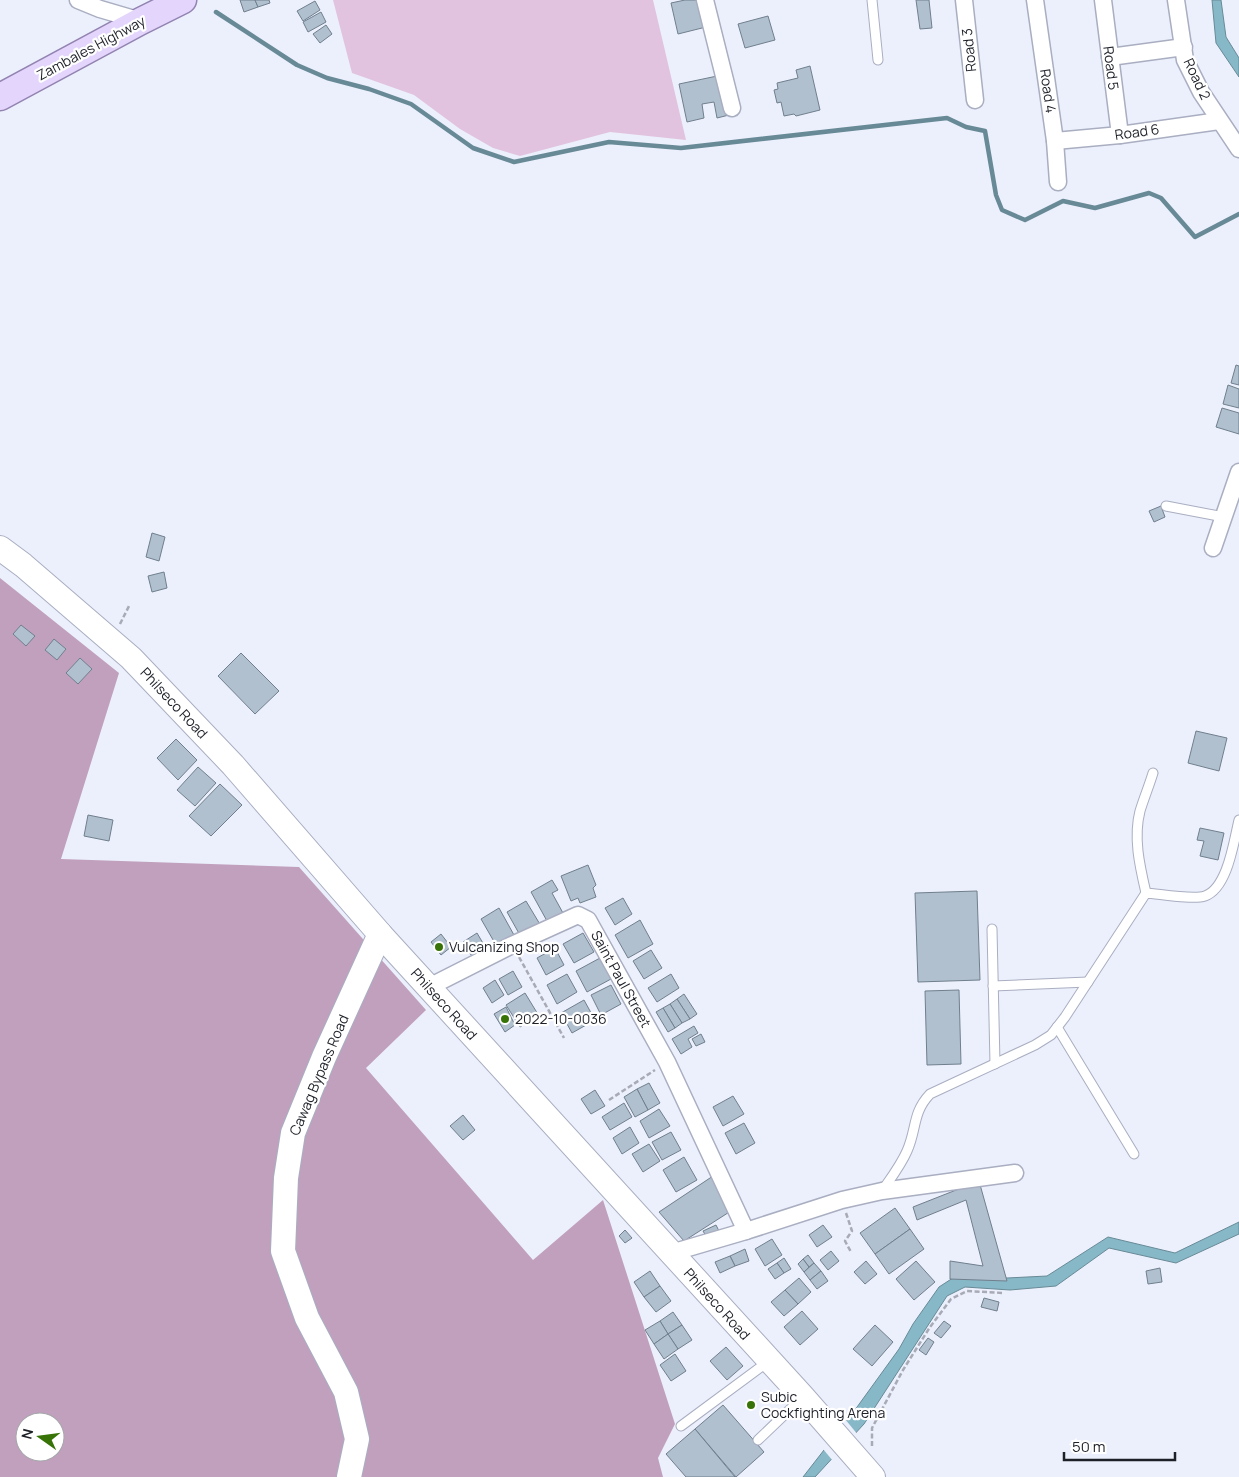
<svg xmlns="http://www.w3.org/2000/svg" width="1239" height="1477" viewBox="0 0 1239 1477" font-family="Manrope,sans-serif">
  <style>
    .green { fill: #e1c3df }
    .forest { fill: #c1a0be; fill-rule: evenodd }
    .water { fill: #87b8c7; stroke: #688a97 }
    .pier { fill: #ecf0fc }
    .lines { fill: none; stroke-linecap: round; stroke-linejoin: round }
    .stream { stroke: #688a97; stroke-width: 4.5 }
    .building { fill: #b0c0cf; stroke: #707f8d }
    .lane-casing { stroke: #a9aec1; stroke-width: 11 }
    .street-casing { stroke: #a9aec1; stroke-width: 19 }
    .secondary-casing { stroke: #a9aec1; stroke-width: 26 }
    .primary-casing { stroke: #9283b0; stroke-width: 29 }
    .path { stroke: #a8abb6; stroke-width: 2.5; stroke-dasharray: 5 2.5; stroke-linecap: butt }
    .lane { stroke: #fff; stroke-width: 9 }
    .street { stroke: #fff; stroke-width: 16 }
    .secondary { stroke: #fff; stroke-width: 24 }
    .primary { stroke: #e3d5fc; stroke-width: 26 }
    .poi-dot { fill: #377307; stroke: #fff; stroke-width: 2 }
    .labels { text-anchor: middle; stroke-width: 4.5; stroke-linejoin: round; paint-order: stroke }
    .street-label { font-size: 14px; fill: #1e2028; stroke: #fff }
    .poi-label { font-size: 14px; fill: #1e2028; stroke: #fff; text-anchor: start }
  </style>
  <rect width="100%" height="100%" fill="#ecf0fc"/>
  <path class="green" d="M333,0H653L686,140L610,132L520,156L493,148L460,129L414,95L352,73Z"/>
  <path class="forest" d="M0,578L119,673L61,859L299,867L426,1010L366,1068L533,1260L603,1200L675,1424L658,1458L663,1477H0ZM25,1422H55V1452H25Z"/>
  <g class="water">
    <path d="M1212,0H1221L1226,37L1239,58V77L1216,43Z"/>
    <path d="M1239,1222V1234L1176,1263L1109,1248L1056,1286L1010,1290L965,1287L947,1296L864,1424L815,1477H803L852,1414L899,1349L913,1324L939,1287L959,1274L1007,1278L1047,1276L1108,1237L1175,1253Z"/>
  </g>
  <path class="pier" d="M845,1419L858,1435L833,1461L823,1449Z"/>
  <g class="lines">
    <path class="stream" d="M216,12L297,65L327,78L369,89L411,104L473,148L514,162L609,142L681,148L947,118L966,127L985,131L996,195L1002,210L1025,220L1063,201L1095,208L1149,193L1161,198L1195,237L1239,214"/>
  </g>
  <g class="building">
    <path d="M240,0H255L258,7L244,12Z"/>
    <path d="M255,0H269L270,3L258,7Z"/>
    <path d="M685,0H700L706,27L678,34L671,3Z"/>
    <path d="M916,0H929L932,28L920,29Z"/>
    <path d="M315,1L320,10L303,21L297,11Z"/>
    <path d="M321,12L326,22L308,32L303,22Z"/>
    <path d="M768,16L775,40L745,48L738,24Z"/>
    <path d="M326,25L332,34L320,43L313,34Z"/>
    <path d="M810,66L820,110L796,116L794,114L784,116L781,102L777,103L774,90L778,89L777,83L798,78L796,70Z"/>
    <path d="M722,75L729,115L717,118L714,102L702,104L704,118L687,122L679,84Z"/>
    <path d="M1236,365L1239,366V385L1231,383Z"/>
    <path d="M1228,385L1239,389V408L1223,404Z"/>
    <path d="M1222,408L1239,413V434L1216,427Z"/>
    <path d="M1161,506L1165,517L1154,522L1149,511Z"/>
    <path d="M152,533L165,537L159,561L146,557Z"/>
    <path d="M164,572L167,588L152,592L148,576Z"/>
    <path d="M21,625L35,636L26,646L13,634Z"/>
    <path d="M54,639L66,649L57,660L45,650Z"/>
    <path d="M241,653L279,691L255,714L218,676Z"/>
    <path d="M80,658L92,669L78,684L66,673Z"/>
    <path d="M1196,731L1227,738L1219,771L1188,763Z"/>
    <path d="M176,739L197,760L178,780L157,758Z"/>
    <path d="M198,767L216,783L195,806L177,790Z"/>
    <path d="M220,784L242,805L211,836L189,816Z"/>
    <path d="M88,815L113,820L109,841L84,836Z"/>
    <path d="M1200,828L1224,833L1218,860L1200,856L1204,841L1197,840Z"/>
    <path d="M588,865L596,885L593,888L596,897L580,903L578,898L571,901L561,876Z"/>
    <path d="M552,880L558,890L552,893L563,913L547,921L531,892Z"/>
    <path d="M977,891L980,980L918,982L915,893Z"/>
    <path d="M623,898L632,914L615,925L605,908Z"/>
    <path d="M526,901L541,926L521,937L507,912Z"/>
    <path d="M499,908L514,935L496,945L481,919Z"/>
    <path d="M640,920L653,944L628,958L615,935Z"/>
    <path d="M477,933L487,950L473,958L463,942Z"/>
    <path d="M583,933L594,952L574,963L563,944Z"/>
    <path d="M441,934L451,947L441,955L431,942Z"/>
    <path d="M555,948L564,965L546,975L537,958Z"/>
    <path d="M651,950L662,968L644,979L633,961Z"/>
    <path d="M600,958L611,979L587,992L576,971Z"/>
    <path d="M513,971L522,987L508,995L499,979Z"/>
    <path d="M567,974L577,992L557,1004L547,985Z"/>
    <path d="M671,974L679,988L657,1002L648,988Z"/>
    <path d="M495,980L504,995L492,1003L483,988Z"/>
    <path d="M611,985L621,1004L601,1015L591,995Z"/>
    <path d="M959,990L961,1064L927,1065L925,991Z"/>
    <path d="M525,993L539,1016L520,1027L506,1005Z"/>
    <path d="M684,994L697,1014L690,1019L677,999Z"/>
    <path d="M677,999L690,1019L682,1023L670,1004Z"/>
    <path d="M584,1000L595,1020L572,1033L561,1013Z"/>
    <path d="M670,1004L682,1023L675,1028L663,1008Z"/>
    <path d="M506,1007L515,1025L505,1032L494,1014Z"/>
    <path d="M663,1008L675,1028L668,1032L656,1012Z"/>
    <path d="M694,1026L698,1033L688,1039L692,1047L681,1054L672,1039Z"/>
    <path d="M701,1034L705,1042L696,1046L692,1039Z"/>
    <path d="M649,1083L660,1103L648,1110L637,1089Z"/>
    <path d="M637,1089L648,1110L635,1117L624,1097Z"/>
    <path d="M595,1090L605,1106L591,1114L581,1099Z"/>
    <path d="M733,1096L744,1114L723,1126L713,1107Z"/>
    <path d="M624,1103L632,1117L610,1130L602,1117Z"/>
    <path d="M659,1109L670,1126L649,1138L640,1121Z"/>
    <path d="M463,1115L475,1130L463,1140L450,1126Z"/>
    <path d="M744,1123L755,1143L736,1154L725,1133Z"/>
    <path d="M630,1127L639,1143L622,1154L613,1138Z"/>
    <path d="M671,1132L681,1150L662,1160L652,1142Z"/>
    <path d="M649,1144L660,1161L643,1172L632,1154Z"/>
    <path d="M684,1157L697,1180L676,1192L663,1170Z"/>
    <path d="M716,1174L734,1209L684,1241L659,1212Z"/>
    <path d="M979,1181L1007,1281L950,1279V1261L983,1266L966,1200L917,1220L913,1207Z"/>
    <path d="M895,1208L910,1229L875,1254L860,1233Z"/>
    <path d="M716,1225L721,1235L709,1241L703,1231Z"/>
    <path d="M823,1225L832,1237L817,1247L809,1235Z"/>
    <path d="M910,1229L924,1249L889,1274L875,1254Z"/>
    <path d="M625,1230L632,1238L625,1243L619,1236Z"/>
    <path d="M772,1239L782,1255L765,1266L755,1249Z"/>
    <path d="M745,1249L749,1261L735,1266L730,1256Z"/>
    <path d="M831,1251L839,1261L828,1270L820,1260Z"/>
    <path d="M808,1255L814,1263L809,1267L803,1259Z"/>
    <path d="M730,1256L735,1266L720,1273L715,1262Z"/>
    <path d="M784,1258L791,1269L784,1273L777,1263Z"/>
    <path d="M803,1259L809,1267L804,1272L798,1264Z"/>
    <path d="M866,1261L877,1274L865,1284L854,1272Z"/>
    <path d="M916,1261L935,1282L914,1300L896,1279Z"/>
    <path d="M777,1263L784,1273L775,1279L768,1269Z"/>
    <path d="M814,1263L821,1271L810,1280L804,1272Z"/>
    <path d="M1160,1268L1162,1282L1148,1284L1146,1271Z"/>
    <path d="M650,1271L660,1286L644,1297L634,1282Z"/>
    <path d="M821,1271L828,1281L817,1289L810,1280Z"/>
    <path d="M799,1278L811,1292L798,1304L785,1290Z"/>
    <path d="M660,1286L671,1301L656,1312L644,1297Z"/>
    <path d="M785,1290L798,1304L784,1316L771,1302Z"/>
    <path d="M984,1298L999,1302L997,1311L981,1307Z"/>
    <path d="M802,1311L818,1329L800,1345L784,1327Z"/>
    <path d="M673,1312L682,1325L668,1334L660,1321Z"/>
    <path d="M660,1321L668,1334L654,1344L645,1330Z"/>
    <path d="M944,1321L951,1326L941,1338L934,1333Z"/>
    <path d="M682,1325L692,1340L678,1349L668,1334Z"/>
    <path d="M875,1325L893,1342L872,1366L853,1349Z"/>
    <path d="M668,1334L678,1349L664,1359L654,1344Z"/>
    <path d="M928,1338L934,1342L926,1355L919,1350Z"/>
    <path d="M726,1347L743,1366L727,1380L710,1361Z"/>
    <path d="M675,1354L686,1371L671,1381L660,1365Z"/>
    <path d="M723,1405L764,1452L736,1477L695,1429Z"/>
    <path d="M695,1429L735,1477H686L666,1454Z"/>
  </g>
  <g class="lines">
    <defs>
      <g id="lane">
        <path d="M872,0L878,60"/>
        <path d="M1166,506L1224,517"/>
        <path d="M1146,893C1140,867 1133,838 1140,811C1144,798 1149,786 1153,773"/>
        <path d="M992,929L995,1064"/>
        <path d="M993,986L1088,982"/>
        <path d="M1057,1027L1134,1154"/>
        <path d="M882,1191C891,1178 901,1165 907,1151C917,1129 912,1113 930,1094L1035,1045L1051,1035L1065,1017L1146,893C1160,894 1193,900 1205,896C1228,888 1234,840 1239,820"/>
        <path d="M681,1426L769,1361"/>
        <path d="M758,1440L803,1397"/>
      </g>
      <g id="street">
        <path d="M78,0L100,9L141,21"/>
        <path d="M705,0L732,108"/>
        <path d="M964,0L975,100"/>
        <path d="M1035,0L1055,141L1058,182"/>
        <path d="M1103,0L1120,135"/>
        <path d="M1176,0L1185,60L1201,92L1239,149"/>
        <path d="M1110,57L1184,47"/>
        <path d="M1055,141L1120,135L1219,121"/>
        <path d="M1213,548L1239,472"/>
        <path d="M429,987L512,945L578,915L588,920L667,1062L746,1231"/>
        <path d="M671,1253L746,1231L842,1200L882,1191L1015,1173"/>
      </g>
      <g id="secondary">
        <path d="M0,548L23,565L131,658L233,765L380,934L803,1397L873,1477"/>
        <path d="M349,1477L357,1439L346,1392L307,1318L283,1251L286,1178L293,1133L324,1057L380,934"/>
      </g>
      <path id="primary" d="M0,97L141,21L183,0"/>
    </defs>
    <use href="#lane" class="lane-casing"/>
    <use href="#street" class="street-casing"/>
    <use href="#secondary" class="secondary-casing"/>
    <use href="#primary" class="primary-casing"/>
    <g class="path">
      <path d="M120,624L129,606"/>
      <path d="M519,957L564,1038"/>
      <path d="M609,1100L655,1070"/>
      <path d="M846,1213L852,1231L845,1241L851,1252"/>
      <path d="M872,1446V1428L903,1370L930,1327L951,1299L967,1291L1004,1293"/>
    </g>
    <use href="#lane" class="lane"/>
    <use href="#street" class="street"/>
    <use href="#secondary" class="secondary"/>
    <use href="#primary" class="primary"/>
  </g>
  <g class="poi-dot">
    <circle cx="439" cy="947" r="5"/>
    <circle cx="505" cy="1019" r="5"/>
    <circle cx="751" cy="1405" r="5"/>
  </g>
  <g class="labels">
    <g class="street-label">
      <text transform="translate(91 48) rotate(-28)" y="5">Zambales Highway</text>
      <text transform="translate(969 50) rotate(-96)" y="5">Road 3</text>
      <text transform="translate(1111 68) rotate(83)" y="5">Road 5</text>
      <text transform="translate(1197 79) rotate(65)" y="5">Road 2</text>
      <text transform="translate(1048 91) rotate(82)" y="5">Road 4</text>
      <text transform="translate(1137 132) rotate(-8)" y="5">Road 6</text>
      <text transform="translate(174 703) rotate(47)" y="5">Philseco Road</text>
      <text transform="translate(621 979) rotate(61)" y="5">Saint Paul Street</text>
      <text transform="translate(444 1004) rotate(48)" y="5">Philseco Road</text>
      <text transform="translate(319 1075) rotate(-67)" y="5">Cawag Bypass Road</text>
      <text transform="translate(717 1304) rotate(48)" y="5">Philseco Road</text>
    </g>
    <g class="poi-label">
      <text x="449" y="952">Vulcanizing Shop</text>
      <text x="515" y="1024">2022-10-0036</text>
      <text x="761" y="1402">Subic<tspan x="761" dy="16">Cockfighting Arena</tspan></text>
    </g>
  </g>
  <g transform="translate(40 1437) rotate(284)"><circle r="24" fill="#ffffff" stroke="#a5a6a9"/>
  <path d="M0-4L9 19L0 12L-9 19Z" fill="#377307"/>
  <text y="-8" font-size="14" font-weight="bold" text-anchor="middle" fill="#1e2028">N</text>
  </g>
  <path d="M1064 1452v8h111v-8" fill="none" stroke="#1e2028" stroke-width="2.5"/>
  <text x="1072" y="1452" font-size="15" fill="#1e2028" stroke="#ffffff" stroke-width="4" paint-order="stroke">50 m</text>
</svg>
